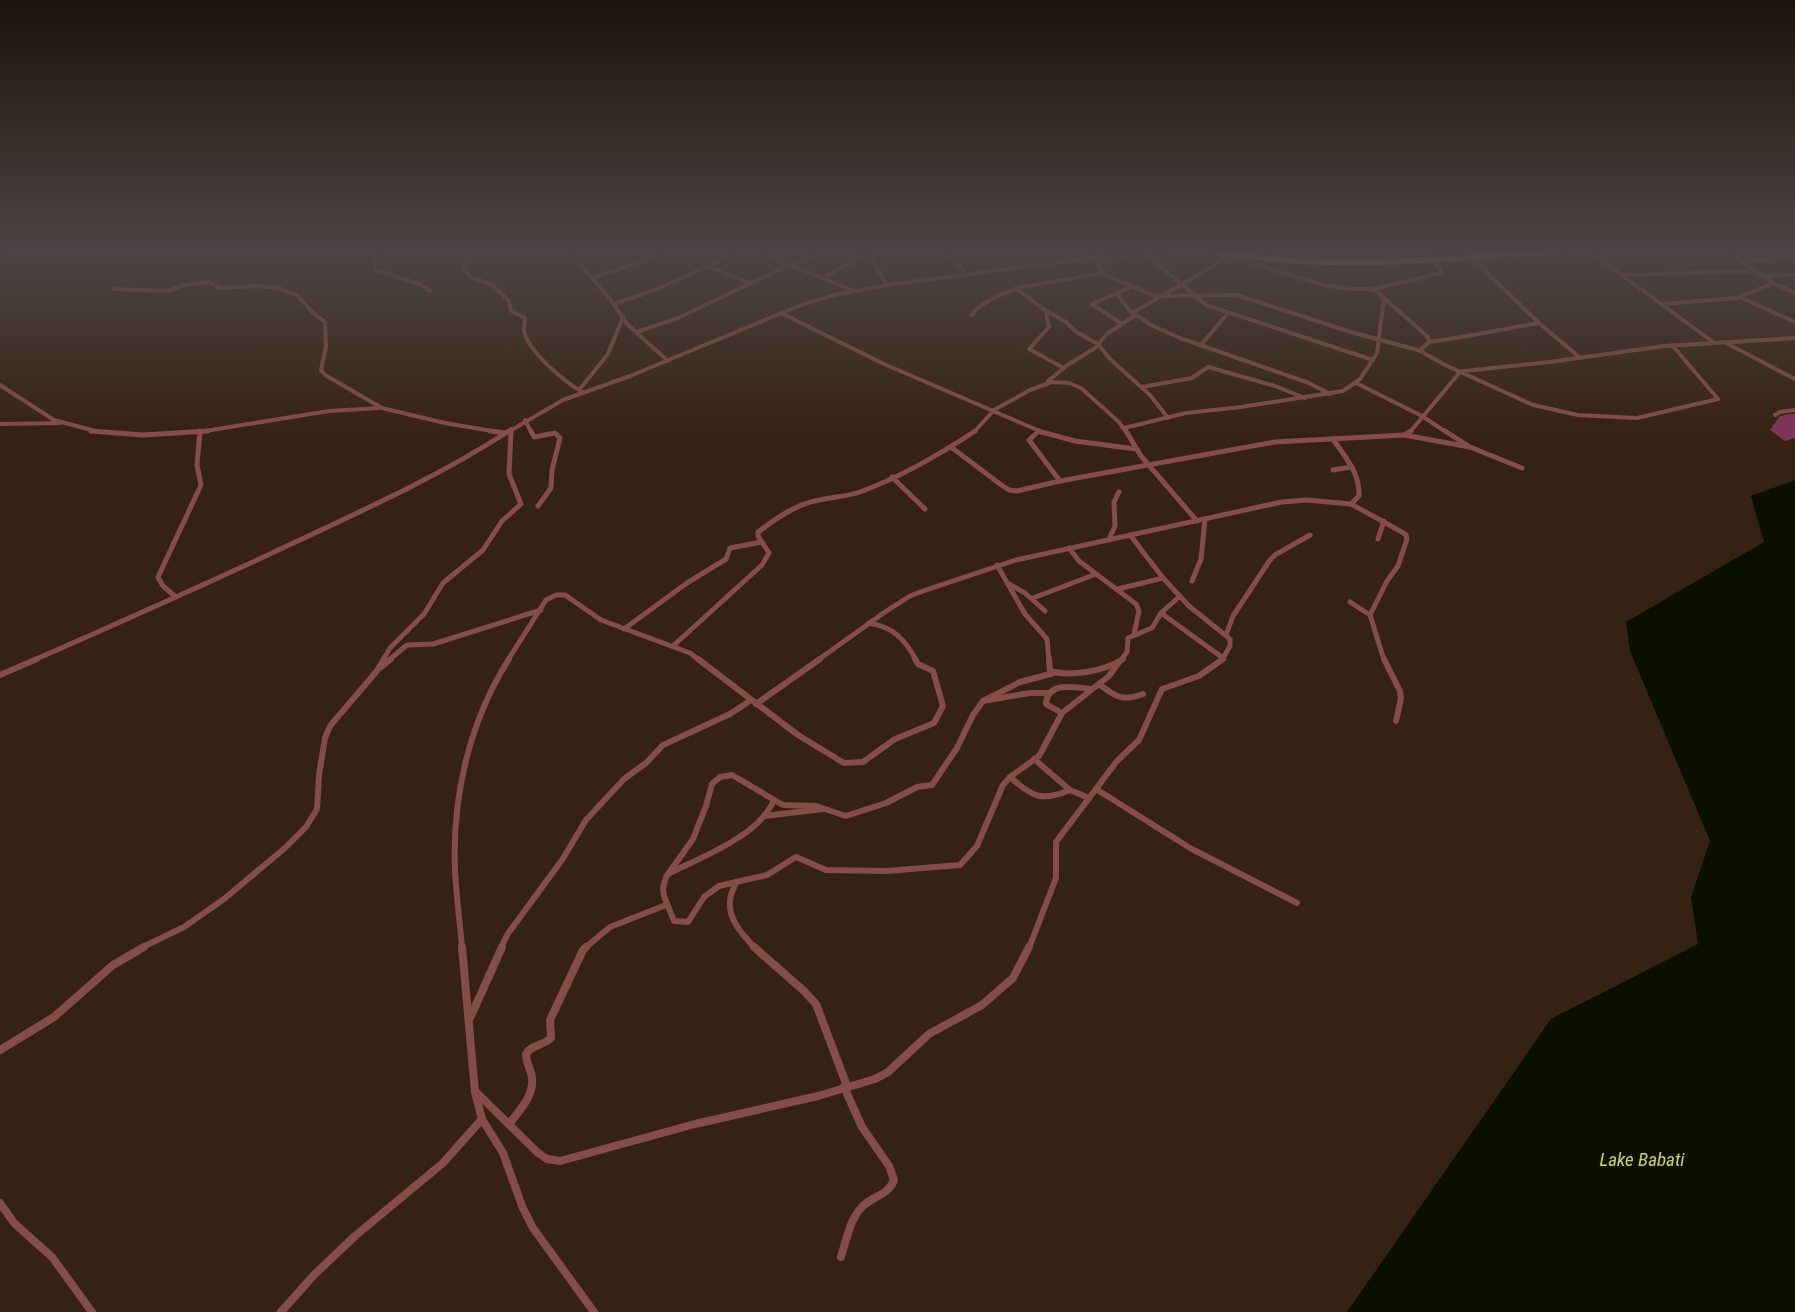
<svg xmlns="http://www.w3.org/2000/svg" width="1795" height="1312" viewBox="0 0 1795 1312" font-family="'Roboto Condensed',sans-serif">
  <style>
    .forest { fill: #7f3557 }
    .water { fill: #0a0f00 }
    .lines { fill: none; stroke-linecap: round; stroke-linejoin: round }
    .minor-far3 { stroke: #854d48; stroke-width: 4 }
    .minor-far2 { stroke: #854d48; stroke-width: 5 }
    .minor-far1 { stroke: #854d48; stroke-width: 6 }
    .minor { stroke: #854d48; stroke-width: 8 }
    .highway { stroke: #f6887f; stroke-width: 6 }
    .labels { text-anchor: middle; stroke-width: 4; stroke-linejoin: round; paint-order: stroke }
    .near-water-label { font-size: 19px; font-style: italic; fill: #bcd96d; stroke: #170e07 }
  </style>
  <rect width="100%" height="100%" fill="#362212"/>
  <path class="forest" d="M1789,414H1795V438L1785,441L1770,430L1780,416Z"/>
  <path class="water" d="M1795,480V1312H1347L1551,1019L1698,944L1691,897L1710,841L1630,651L1626,622L1764,542L1751,496Z"/>
  <g class="lines">
    <g class="minor-far3">
      <path d="M372,251L378,255L374,264L375,270L420,284L430,291"/>
      <path d="M461,251L469,259L463,267L470,277L491,284L509,301L511,311L525,318C525,323 523,329 525,334C531,354 564,381 582,392"/>
      <path d="M569,251L610,299L627,324L668,361"/>
      <path d="M755,251L854,291"/>
      <path d="M865,251L872,259L887,285"/>
      <path d="M941,251L961,267L966,275"/>
      <path d="M1087,251L1106,275L1155,296L1237,295L1351,332L1421,351"/>
      <path d="M1201,251L1242,260L1320,284L1347,289H1374L1441,273V270L1430,259"/>
      <path d="M1429,251L1450,257"/>
      <path d="M1589,251L1713,342"/>
      <path d="M1727,251L1773,283L1795,293"/>
      <path d="M1146,254L1206,305L1373,360"/>
      <path d="M0,256L12,251"/>
      <path d="M1471,257L1539,323L1579,357"/>
      <path d="M1741,261L1795,258"/>
      <path d="M1301,262L1304,251"/>
      <path d="M707,266L750,283"/>
      <path d="M791,266L821,251"/>
      <path d="M1623,275L1755,271"/>
      <path d="M1765,276L1795,275"/>
      <path d="M592,278L641,262L667,251"/>
      <path d="M823,278L867,253"/>
      <path d="M114,289L167,291L185,285L209,282L220,288L256,286L278,288L297,295L312,312L325,322L326,346L321,370L325,375L382,408L445,423L498,432"/>
      <path d="M1017,289L1042,308L1066,322L1075,331L1098,344L1110,359L1150,395L1168,418"/>
      <path d="M1374,289L1428,337L1429,342L1421,349L1422,352L1445,365L1533,405L1578,415L1637,418L1718,399L1672,345"/>
      <path d="M1116,293L1129,310L1151,325L1180,338L1309,383L1330,394"/>
      <path d="M1740,297L1795,322"/>
      <path d="M614,304L658,289L740,251"/>
      <path d="M1663,304L1737,298L1773,283"/>
      <path d="M1046,311L1049,327L1029,349L1064,368"/>
      <path d="M781,313L884,364L1042,432"/>
      <path d="M1132,313L1212,267L1225,255"/>
      <path d="M972,315C978,303 1008,291 1021,287L1104,273"/>
      <path d="M1122,324L1092,304L1131,287"/>
      <path d="M637,332L678,318L789,265"/>
      <path d="M1429,342C1466,337 1502,329 1539,323"/>
      <path d="M1724,342L1795,379"/>
      <path d="M1201,345L1228,313"/>
      <path d="M1048,381L1066,366L1095,348L1108,333L1136,315"/>
      <path d="M1356,383L1422,416L1446,432"/>
      <path d="M0,385L54,420L99,432"/>
      <path d="M1142,387L1192,378L1208,367L1275,386L1305,398"/>
      <path d="M579,390L608,354L623,317"/>
      <path d="M1775,415L1780,412L1795,410"/>
      <path d="M525,420L531,432"/>
      <path d="M0,424L60,423"/>
      <path d="M1124,428L1186,413L1241,407L1343,391L1360,379L1377,353L1384,298"/>
      <path d="M199,432L329,411L379,408"/>
      <path d="M508,432L563,400L630,376L801,305L835,295L887,285L1092,258L1192,251"/>
      <path d="M511,432V429"/>
      <path d="M974,432L994,410L1030,390L1052,382L1069,383L1081,388L1119,422L1126,432"/>
      <path d="M1410,432L1460,372L1464,371L1549,362L1665,346L1795,338"/>
    </g>
    <g class="minor-far2">
      <path d="M91,431L143,435L208,431"/>
      <path d="M490,431L505,433"/>
      <path d="M531,431L534,437L555,433L560,438L552,470L551,488L538,506"/>
      <path d="M1038,431L1075,441L1136,449"/>
      <path d="M1039,431L1029,440L1060,481"/>
      <path d="M1126,431L1141,456L1197,521"/>
      <path d="M1445,431L1470,447"/>
      <path d="M1404,435L1470,447L1522,468"/>
      <path d="M951,447L1000,484L1009,490L1017,491L1060,481L1275,442L1404,435L1411,431"/>
      <path d="M1333,470L1352,467"/>
      <path d="M892,477L925,509"/>
      <path d="M1351,504L1402,532L1406,535L1407,539L1398,566L1387,581L1370,615"/>
      <path d="M1130,535L1163,578L1189,606L1230,639V646L1222,660"/>
      <path d="M1109,539L1115,526L1114,502L1119,492"/>
      <path d="M1378,539L1384,521"/>
      <path d="M1069,548L1079,561L1136,604L1139,611L1134,634"/>
      <path d="M997,565L1025,614L1047,639L1049,660"/>
      <path d="M1192,581L1201,559L1205,519"/>
      <path d="M1009,584L1025,593L1045,611"/>
      <path d="M1118,589L1163,578"/>
      <path d="M176,597L163,586L158,577L201,485L197,465L200,431"/>
      <path d="M1033,598L1096,574"/>
      <path d="M1350,602L1370,615L1384,660"/>
      <path d="M1161,613L1223,658"/>
      <path d="M869,623C893,627 905,639 916,660"/>
      <path d="M624,629L687,583L726,559L730,548L762,542"/>
      <path d="M1226,635L1233,616L1270,560L1275,555L1310,535"/>
      <path d="M673,646L762,565L769,553L758,536V532C774,520 795,505 815,501C830,497 845,497 860,492C898,478 942,453 975,431"/>
      <path d="M34,660C125,620 215,580 304,538C375,505 444,473 509,431"/>
      <path d="M383,660L390,648L424,614L443,583L483,550L502,521L521,504L509,474L511,431"/>
      <path d="M389,660L407,645L433,644L541,610"/>
      <path d="M508,660L546,600L556,595H565L601,620L690,653L699,660"/>
      <path d="M818,660L885,612L910,596L923,591L1016,560L1282,502L1306,500L1351,504L1359,496C1360,473 1345,457 1333,439"/>
      <path d="M1121,660L1127,652L1128,638L1152,628L1161,613L1180,596"/>
    </g>
    <g class="minor-far1">
      <path d="M698,659L798,735L844,763L863,762L895,739L934,723L943,706L933,671L918,664L915,659"/>
      <path d="M1049,659L1050,671C1071,677 1105,671 1123,659"/>
      <path d="M1384,659L1400,691L1401,698L1396,721"/>
      <path d="M380,668L391,659"/>
      <path d="M1054,673L1020,682L983,701L973,715L957,748L932,785L917,787L886,803L846,816L816,806L783,805L732,775L720,777L712,784L706,806L693,839L666,877L663,888L664,896L674,921L688,922L704,897L719,886L767,875L796,857L826,870L886,871L960,865L977,846L1003,785L1010,777L1039,756L1062,713L1109,676L1119,662"/>
      <path d="M0,675L37,659"/>
      <path d="M1099,684C1116,697 1122,702 1143,694"/>
      <path d="M983,701L1030,693H1048"/>
      <path d="M756,704L820,659"/>
      <path d="M1062,713L1046,704C1047,681 1074,687 1090,689"/>
      <path d="M1034,759L1070,790L1089,798"/>
      <path d="M1010,777C1032,797 1042,802 1070,790"/>
      <path d="M1096,789L1190,848L1297,903"/>
      <path d="M764,816L823,809"/>
      <path d="M670,873C696,860 745,840 763,817C767,813 771,806 774,801"/>
      <path d="M736,882C734,888 730,895 730,901C728,920 743,935 755,948"/>
      <path d="M141,948L184,927L224,899L285,848L306,827L317,809L319,775L325,738L330,726L376,672L384,659"/>
      <path d="M462,948C460,922 456,895 455,869C452,796 470,720 509,659"/>
      <path d="M501,948L507,935L562,860L586,820L624,779L646,763L663,745L730,714L751,700"/>
      <path d="M585,948L610,927L666,905"/>
      <path d="M1029,948L1056,878V842L1117,761L1139,740L1162,689L1199,676L1223,659"/>
    </g>
    <g class="minor">
      <path d="M462,947L475,1092L482,1119L503,1153L522,1206L533,1228L594,1312"/>
      <path d="M754,947L804,991L816,1004L847,1086"/>
      <path d="M471,1016L502,947"/>
      <path d="M0,1050L54,1017L113,965L144,947"/>
      <path d="M476,1092L537,1152L547,1159L560,1161L695,1124L818,1096L875,1079L888,1072L929,1034L982,1005L1013,978L1029,947"/>
      <path d="M509,1124C520,1110 537,1093 531,1073C529,1066 526,1062 526,1054C532,1044 543,1046 551,1038L550,1020L583,950L586,947"/>
      <path d="M0,1203L14,1223L52,1257L92,1312"/>
      <path d="M841,1257C846,1241 850,1219 862,1207C872,1196 888,1196 894,1180L889,1166L862,1127L844,1087"/>
      <path d="M281,1312L314,1275L355,1236L443,1163L482,1119"/>
    </g>
    <path class="highway" d="M1218,251C1331,273 1452,257 1567,251"/>
  </g>
  <linearGradient id="sky" x2="0" y2="1"><stop stop-color="#1e130a"/><stop offset="0.58" stop-color="#4c4444"/><stop offset="1" stop-color="#4c4444" stop-opacity="0"/></linearGradient>
  <rect width="1795" height="434" fill="url(#sky)"/>
  <g class="labels">
    <g class="near-water-label">
      <text x="1642" y="1166">Lake Babati</text>
    </g>
  </g>
</svg>
